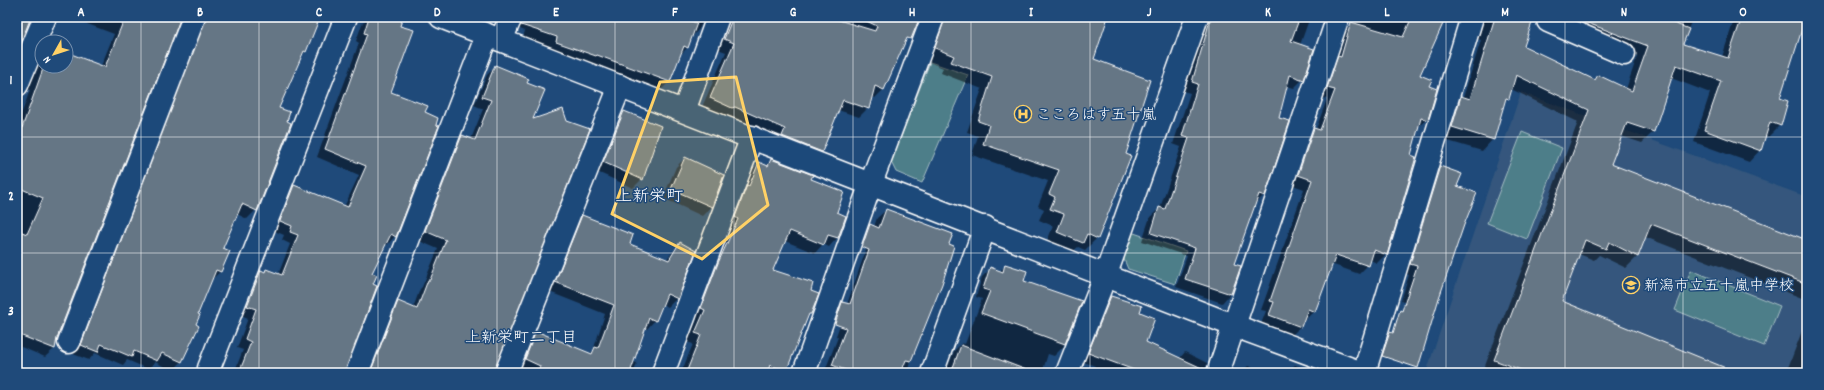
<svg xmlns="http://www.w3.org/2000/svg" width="1824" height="390" viewBox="0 0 1824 390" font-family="Dekko,'Klee One',sans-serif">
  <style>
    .built { fill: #34577d }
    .green { fill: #4e7e89; stroke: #a6bec4 }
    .shadow { fill: #0007 }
    .building { fill: #657685; stroke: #fff }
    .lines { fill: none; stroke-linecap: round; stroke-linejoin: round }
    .minor-casing { stroke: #fff; stroke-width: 25 }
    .minor { stroke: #1f4a7a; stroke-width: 22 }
    .marked { fill: #ffd166; fill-opacity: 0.2; stroke: #ffd166; stroke-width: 3; stroke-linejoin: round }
    .grid { fill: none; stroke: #fff; stroke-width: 1; stroke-opacity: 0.55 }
    .labels { text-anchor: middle; stroke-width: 3; stroke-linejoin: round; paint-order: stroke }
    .poi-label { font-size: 15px; fill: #fff; stroke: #1f4a7a; text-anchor: start }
    .neighbourhood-label { font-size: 16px; fill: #fff; stroke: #1f4a7a }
    .quarter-label { font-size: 17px; fill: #fff; stroke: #1f4a7a }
    .neatline { fill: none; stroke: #fff; stroke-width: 1.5 }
    .grid-label { font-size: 13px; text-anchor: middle; font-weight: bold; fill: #fff }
  </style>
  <rect width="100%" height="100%" fill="#1f4a7a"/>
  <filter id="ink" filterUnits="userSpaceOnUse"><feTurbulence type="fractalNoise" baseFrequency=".025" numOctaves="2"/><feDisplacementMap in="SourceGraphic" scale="8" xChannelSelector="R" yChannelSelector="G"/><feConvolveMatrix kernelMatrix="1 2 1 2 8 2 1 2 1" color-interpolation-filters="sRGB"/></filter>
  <g filter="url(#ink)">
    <path class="built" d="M1521,92L1807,197V373H1426Z"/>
    <g class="green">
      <path d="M930,62L968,75L922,183L896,172L891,162Z"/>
      <path d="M1522,132L1562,148L1527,239L1487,223Z"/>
      <path d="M1131,232L1186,251L1175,284L1128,269L1123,257Z"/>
      <path d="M1691,270L1780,306L1764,346L1675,310Z"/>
    </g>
    <g class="shadow">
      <path d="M69,17H180L56,337L54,349L45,357L21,347L17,351V126L30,90L25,88L42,51V66H66V53L101,66L114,34Z"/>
      <path d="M194,17H319L305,52L300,57L278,109L256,210L247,219L237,214L222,248L228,251L220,272L210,281L196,314L195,325L198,326L181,362L173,371L155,362L148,369L127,360L123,365L95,353L89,360L73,354L197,31Z"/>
      <path d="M369,17H374L390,92L424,113L395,236L387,245L385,244L370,273L344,373H234L243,350L237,348L248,318L239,314L252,280L261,271L263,273L266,270L278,275L290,244L282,240L284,235L272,230L285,195L294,186L344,207L359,175L317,157L359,43L356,41L362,24Z"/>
      <path d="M511,17H705L699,29L691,38L688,47L679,56L669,82L661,90L588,63L548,50L549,46L523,37L525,31L515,27Z"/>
      <path d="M719,17H896L884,89L875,98L871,97L868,108L859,117L838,110L821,151L813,160L777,138L726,115L722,116L702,107L726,52L715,48Z"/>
      <path d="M939,17H1107L1093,60L1097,238L1085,250L1078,247L1070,254L1046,244L1053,226L1039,220L1044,209L1038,206L1048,181L972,155L978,136L967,132L982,89L941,73L943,68L924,60Z"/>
      <path d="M1204,17H1310L1300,45L1303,79L1294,88L1287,86L1277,118L1264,195L1255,204L1232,264L1240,267L1230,294L1222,303L1176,287L1187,256L1142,241L1150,217L1160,208L1181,147L1173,144L1190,93L1183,91L1205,20Z"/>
      <path d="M1354,17H1432L1419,75L1428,87L1427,119L1417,128L1386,254L1377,263L1370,260L1368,265L1359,274L1331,264L1314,311L1305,320L1303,319L1301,326L1292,335L1261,324L1266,311L1261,310L1304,189L1290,184L1305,138L1314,129H1316L1327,99L1319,96L1343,32L1353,23Z"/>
      <path d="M1475,17H1520L1523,46L1594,80L1598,76L1626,89L1637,57L1578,35L1573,29L1579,17H1693L1682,44L1722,57L1735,17H1807V26L1803,30H1801L1779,99L1780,125L1768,137L1765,136L1760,150L1749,162L1694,142L1710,93L1671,78L1653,132L1642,143L1621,136L1610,165L1807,241V300L1645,237L1638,256L1626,268L1599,255L1594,260L1579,254L1561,302L1738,373H1488L1483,371L1578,122L1511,89L1508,98L1504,102L1493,139L1482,151L1441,139L1450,109L1461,97L1463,98L1481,40L1471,37Z"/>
      <path d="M495,67L526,83L532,121L493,373H366L390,311L398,302L413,308L420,289L422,287L438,249L417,240L454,145L462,136L471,139L483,109L474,105L487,75Z"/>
      <path d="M624,112L642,179L633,188L595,171L616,121Z"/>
      <path d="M685,158L723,175L711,207L702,216L663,198L676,167Z"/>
      <path d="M771,160L810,179L835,213L845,216L837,238L829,247L823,244L815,253L785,241L772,270L810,292L817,294L784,373H681L693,344L687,342L697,319L693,317L709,273L730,227L727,226L750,172L759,163L766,166Z"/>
      <path d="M1440,167L1455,186L1428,312L1401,301L1409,275L1402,272L1431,176Z"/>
      <path d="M886,210L941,284L907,373H824L838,337L836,336L877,218Z"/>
      <path d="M582,216L628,244L666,260L680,243L677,298L668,307L662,304L655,320L647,329L645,328L633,362L637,363L634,372L637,373H515L528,341L536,332L589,354L593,351L605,314L547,291L574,225Z"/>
      <path d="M1006,265L1023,281L1081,301L1063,347L1054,356L1048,354L1042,373H944L949,364L954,351L962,343L965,344L982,299L976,297L982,277L991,268L999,272Z"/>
      <path d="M1111,297L1138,313L1145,342L1179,359L1185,352L1207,363L1205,373H1093L1095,366L1081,361L1103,305Z"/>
      <path d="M1807,318V373H1786Z"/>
      <path d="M1295,365L1313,373H1287Z"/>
      <path d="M1248,366L1264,373H1241Z"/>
      <path d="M1233,370L1239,373H1230Z"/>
    </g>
    <g class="building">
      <path d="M17,17H31L17,52Z"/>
      <path d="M125,17H181L57,338L55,349L17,334V230L27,234L43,198L17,187V142L44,66H66V52L105,67Z"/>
      <path d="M206,17H320L306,52L304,51L279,108L290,112L287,121L291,123L257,211L242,204L223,248L230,251L221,272L216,270L198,314L200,315L196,324L199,326L182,362L162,353L157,361L134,351L132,357L101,344L98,352L81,345Z"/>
      <path d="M369,17H403L400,26L414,30L391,92L428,106L425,112L438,118L436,125L439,126L396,237L391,234L372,273L377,275L373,284L377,286L345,373H239L251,342L245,339L256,309L247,306L261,270L265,272L266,269L282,275L298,235L290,232L292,226L280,221L294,185L348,207L366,166L325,149L367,34L364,33Z"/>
      <path d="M523,17H679L697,23L688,48L684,46L670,82L597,55L596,56L556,42L557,37L521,25Z"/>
      <path d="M733,17H829L875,31L877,26L858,17H920L911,39L907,38L884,90L875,86L869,109L843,100L822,152L782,136L785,129L735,107L732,108L710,98L734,43L724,39Z"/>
      <path d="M945,17H1108L1094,59L1150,80L1126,154L1131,156L1098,239L1087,234L1083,243L1057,232L1064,214L1050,209L1055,197L1049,194L1059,170L983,144L989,125L978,121L992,77L951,62L954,56L935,48Z"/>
      <path d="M1211,17H1300L1291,41L1314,49L1304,80L1290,75L1279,118L1290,121L1265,196L1259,194L1234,264L1241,266L1231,294L1185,279L1195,248L1151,233L1159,207L1165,209L1189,138L1182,136L1198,84L1192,82Z"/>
      <path d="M1412,17H1446L1420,75L1432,80L1429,86L1437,89L1428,120L1421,118L1411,155L1416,157L1387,255L1374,250L1369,266L1336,255L1315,312L1308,309L1301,327L1269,315L1274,302L1270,301L1312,180L1298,175L1314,128L1320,130L1335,90L1327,88L1338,56L1341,57L1351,22L1403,37Z"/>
      <path d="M1495,17H1534L1524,46L1595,80L1598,75L1632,91L1648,46L1577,19V17H1658L1689,29L1683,44L1728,58L1742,17H1806L1780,98L1788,101L1781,126L1770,122L1761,151L1704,130L1721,81L1676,65L1654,132L1627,123L1611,164L1807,240V284L1651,224L1638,257L1609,242L1606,249L1585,240L1562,301L1738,373H1529L1494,360L1589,110L1516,75L1509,99L1506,98L1494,140L1452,127L1461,96L1470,99Z"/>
      <path d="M495,65L529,79L527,83L545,90L533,119L563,109L567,121L590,129L494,373H370L398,301L417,309L428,280H430L446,240L425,231L462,135L475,140L491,100L482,97Z"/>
      <path d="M624,111L661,126L643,180L603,162Z"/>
      <path d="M685,157L724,175L712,207L671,189Z"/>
      <path d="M771,159L813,175L811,179L844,192L837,212L846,216L838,238L828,235L824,245L790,231L773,270L813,283L811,291L819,294L811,314H809L786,372L770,365L767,373H686L701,335L695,333L705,310L701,308L718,263L738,219L735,217L747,185L749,186L759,162L768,166Z"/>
      <path d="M1440,166L1462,174L1457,186L1477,193L1464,225L1439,298L1418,368L1382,356L1390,332L1393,333L1400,310L1402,311L1417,266L1410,264Z"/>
      <path d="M886,209L953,234L949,244L954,246L942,284L911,361L906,360L901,373H853L832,365L846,328L835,324L842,302L850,304L869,250L862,247L870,224L879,228Z"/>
      <path d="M582,215L633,235L630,244L669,260L680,242L696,251L678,299L667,294L656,321L649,318L631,370L637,373H538L540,366L525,359L536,331L592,354L595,347L598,348L614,305L555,282Z"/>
      <path d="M1005,264L1027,271L1024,281L1082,301L1065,344L981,313L990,291L983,289L990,267L1003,272Z"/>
      <path d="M1111,296L1142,306L1140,312L1155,318L1146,342L1206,370V373H1142L1088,353Z"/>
      <path d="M961,345L1029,371L1028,373H951Z"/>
    </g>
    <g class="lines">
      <defs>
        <g id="minor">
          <path d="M441,17L1235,326L1362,373"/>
          <path d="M1549,17L1548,21L1624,54"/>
          <path d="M501,40L511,17"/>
          <path d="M17,85L45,17"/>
          <path d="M684,111L718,17"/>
          <path d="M69,342L194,17"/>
          <path d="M209,368L346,17"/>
          <path d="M357,373L487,35"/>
          <path d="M506,373L620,86"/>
          <path d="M663,373L752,137"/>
          <path d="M804,373L871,183L933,17"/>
          <path d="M932,373L985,227"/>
          <path d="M1067,373L1106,274L1197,17"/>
          <path d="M1218,373L1338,17"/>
          <path d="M1364,373L1472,17"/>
        </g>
      </defs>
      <use href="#minor" class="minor-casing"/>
      <use href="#minor" class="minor"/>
    </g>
  </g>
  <path class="marked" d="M736,77L768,205L702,259L612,214L660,82Z"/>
  <path class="grid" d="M141,17V373M259,17V373M378,17V373M497,17V373M615,17V373M734,17V373M853,17V373M971,17V373M1090,17V373M1209,17V373M1327,17V373M1446,17V373M1565,17V373M1683,17V373M17,137H1807M17,253H1807"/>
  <defs>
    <symbol id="hospital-ring" viewBox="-11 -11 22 22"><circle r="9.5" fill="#1f4a7a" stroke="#ffd166" stroke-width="1.5"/><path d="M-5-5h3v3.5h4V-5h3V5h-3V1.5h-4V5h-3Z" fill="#ffd166"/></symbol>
    <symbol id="school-ring" viewBox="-11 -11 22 22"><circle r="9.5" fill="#1f4a7a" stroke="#ffd166" stroke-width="1.5"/><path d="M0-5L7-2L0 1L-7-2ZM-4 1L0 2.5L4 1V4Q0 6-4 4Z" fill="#ffd166"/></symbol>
  </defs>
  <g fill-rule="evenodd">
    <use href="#hospital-ring" x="1013" y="104" width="20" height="20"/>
    <use href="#school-ring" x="1621" y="275" width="20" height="20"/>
  </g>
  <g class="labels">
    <g class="poi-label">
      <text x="1036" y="119">こころはす五十嵐</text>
      <text x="1644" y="290">新潟市立五十嵐中学校</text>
    </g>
    <g class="neighbourhood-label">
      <text x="521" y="342">上新栄町二丁目</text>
    </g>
    <g class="quarter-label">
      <text x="649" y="201">上新栄町</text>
    </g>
  </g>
  <rect width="1824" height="390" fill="none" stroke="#1f4a7a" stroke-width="44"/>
  <g transform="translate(54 54) rotate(231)"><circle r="19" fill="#1f4a7a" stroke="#7992af"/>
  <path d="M0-3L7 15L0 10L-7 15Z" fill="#ffd166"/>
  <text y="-6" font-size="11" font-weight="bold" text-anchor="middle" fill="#ffffff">N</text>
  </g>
  <rect x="22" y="22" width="1780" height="346" class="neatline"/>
  <g class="grid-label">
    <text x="81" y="16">A</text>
    <text x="200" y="16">B</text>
    <text x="319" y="16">C</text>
    <text x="437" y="16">D</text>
    <text x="556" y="16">E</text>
    <text x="675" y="16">F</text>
    <text x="793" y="16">G</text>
    <text x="912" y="16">H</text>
    <text x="1031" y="16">I</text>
    <text x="1149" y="16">J</text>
    <text x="1268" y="16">K</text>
    <text x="1387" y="16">L</text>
    <text x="1505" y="16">M</text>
    <text x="1624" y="16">N</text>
    <text x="1743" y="16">O</text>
    <text x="11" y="84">1</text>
    <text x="11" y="200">2</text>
    <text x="11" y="315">3</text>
  </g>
</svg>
